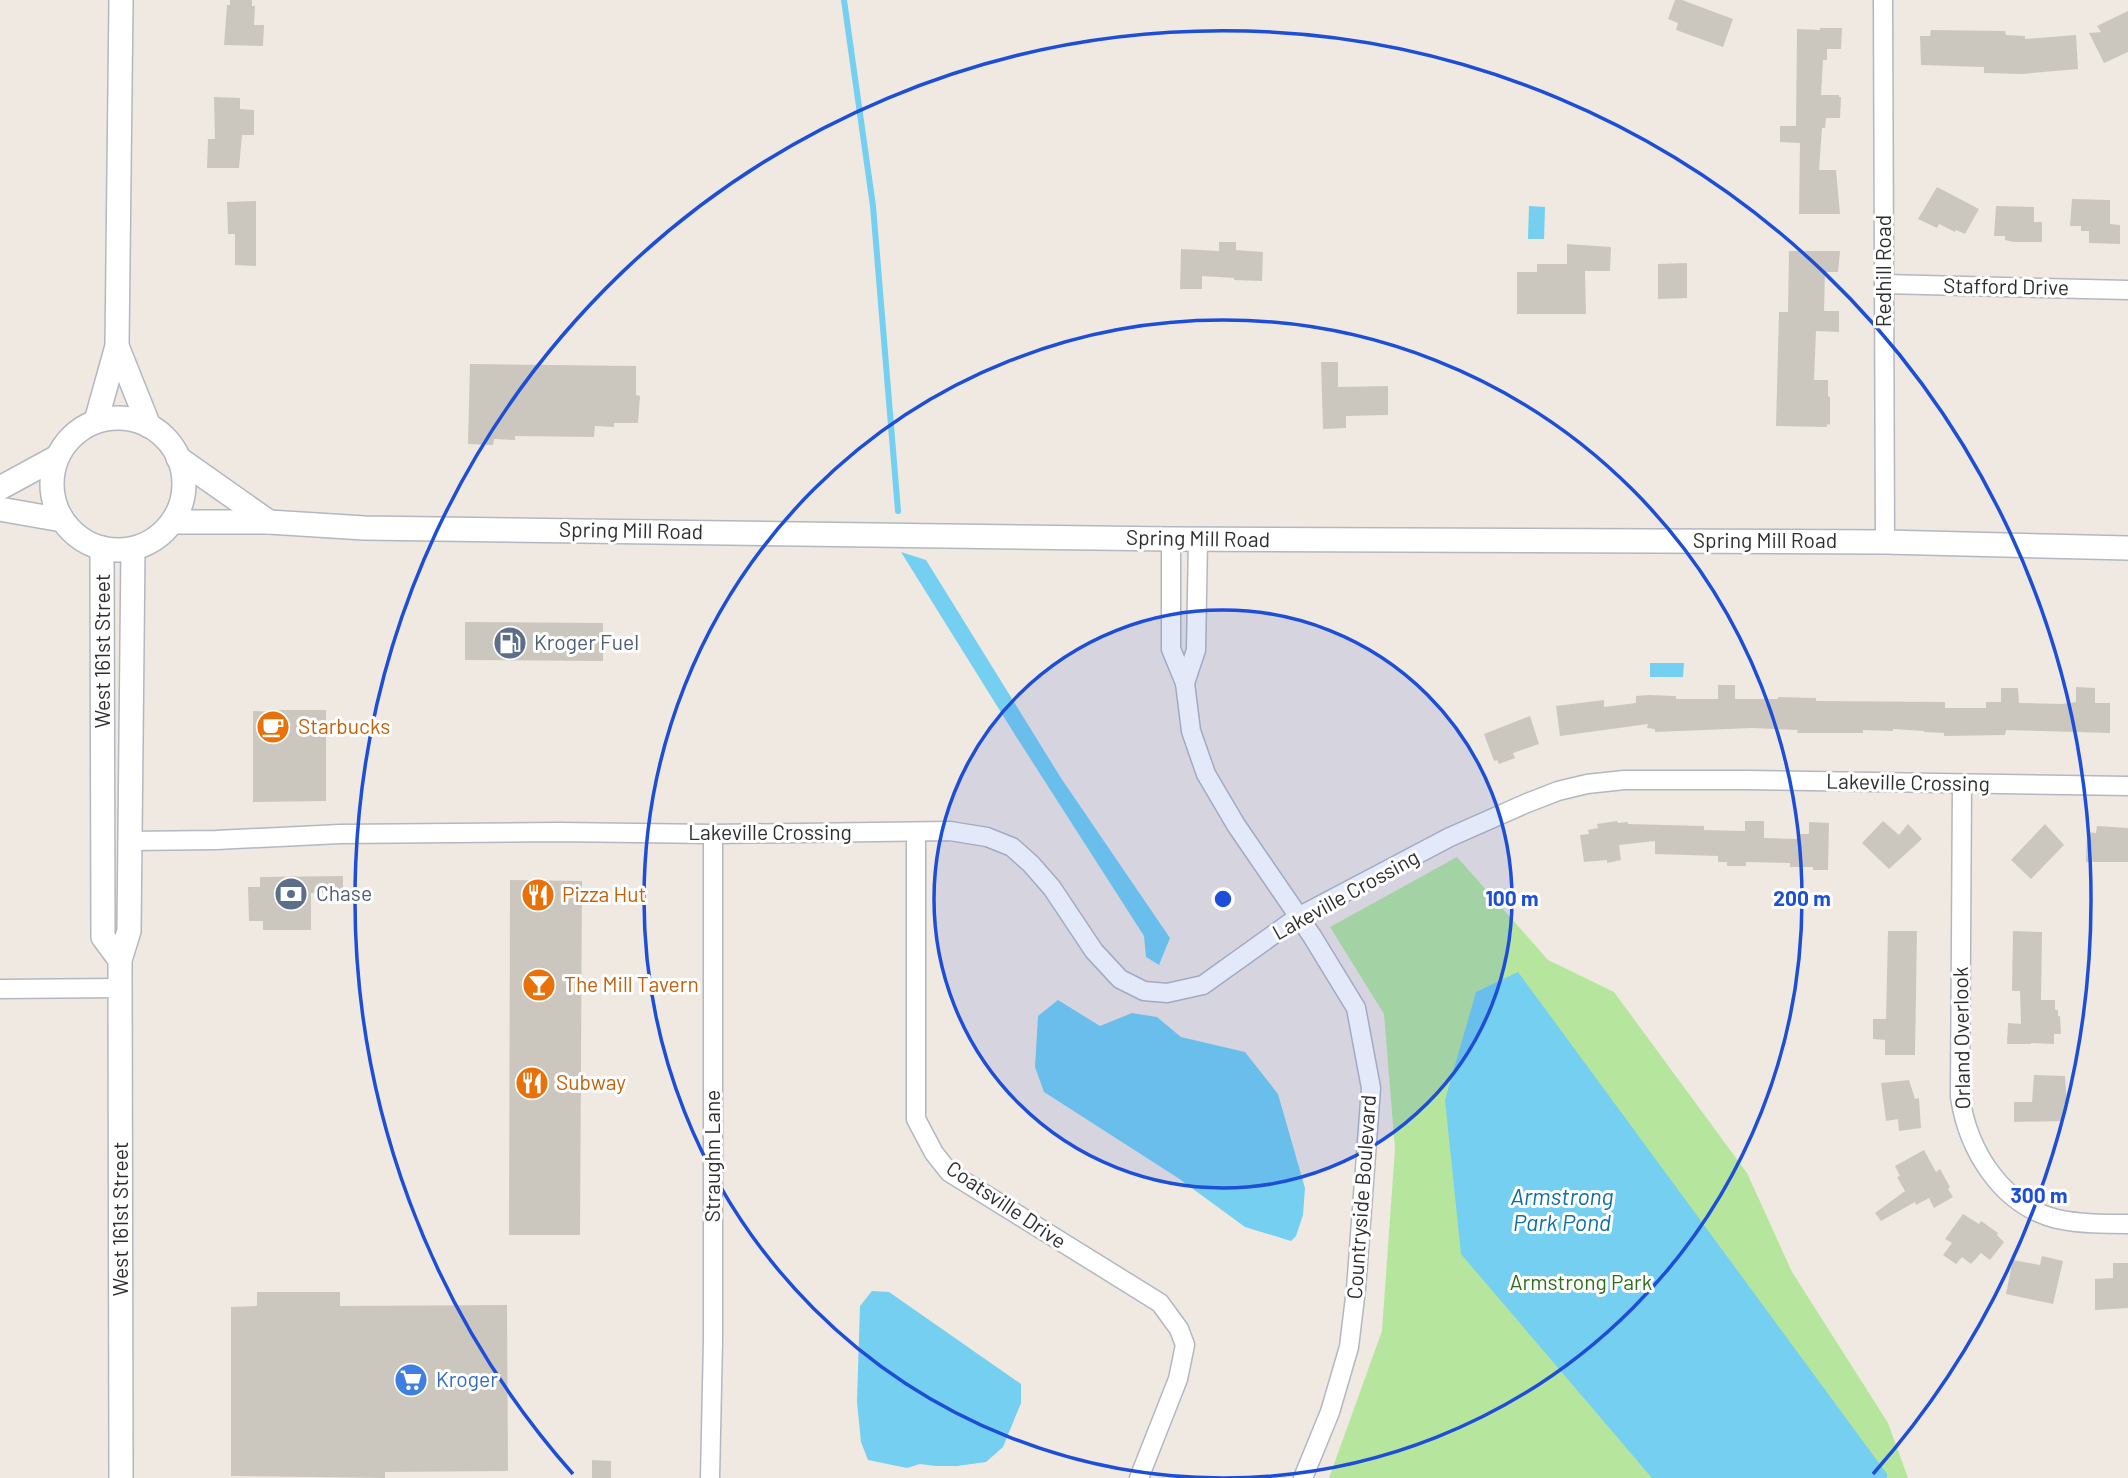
<svg xmlns="http://www.w3.org/2000/svg" width="2128" height="1478" viewBox="0 0 2128 1478" font-family="Barlow,sans-serif">
  <style>
    .green { fill: #b6e59e }
    .water { fill: #75cff0 }
    .lines { fill: none; stroke-linecap: round; stroke-linejoin: round }
    .stream { stroke: #75cff0; stroke-width: 6 }
    .building { fill: #cbc7bf }
    .minor-casing { stroke: #b4b7c1; stroke-width: 21 }
    .tertiary-casing { stroke: #b4b7c1; stroke-width: 26 }
    .minor { stroke: #fff; stroke-width: 18 }
    .tertiary { stroke: #fff; stroke-width: 23 }
    .ring { fill: none; stroke: #1d4ed8; stroke-width: 3.5 }
    .labels { text-anchor: middle; stroke-width: 6; stroke-linejoin: round; paint-order: stroke }
    .street-label { font-size: 21px; fill: #2e2e2e; stroke: #fff }
    .service-label { font-size: 21px; fill: #4e5e75; stroke: #fff; text-anchor: start }
    .food-label { font-size: 21px; fill: #c56008; stroke: #fff; text-anchor: start }
    .park-label { font-size: 21px; fill: #2c6e1b; stroke: #fff }
    .shop-label { font-size: 21px; fill: #366cbe; stroke: #fff; text-anchor: start }
    .water-label { font-size: 23px; font-style: italic; fill: #0d6fa3; stroke: #fff }
    .centre { fill: #1d4ed8; stroke: #fff; stroke-width: 3.5 }
    .ring-label { font-size: 21px; text-anchor: middle; font-weight: bold; fill: #1d4ed8; stroke: #fff; stroke-width: 6; stroke-linejoin: round; paint-order: stroke }
  </style>
  <rect width="100%" height="100%" fill="#efe9e1"/>
  <path class="green" d="M1457,857L1548,960L1614,992L1747,1173L1792,1272L1888,1423L1908,1478H1329L1382,1331L1395,1149L1384,1014L1330,927Z"/>
  <g class="water">
    <path d="M1529,206L1545,207L1544,239H1528Z"/>
    <path d="M901,552L926,560L1061,778L1170,938L1159,965L1146,957L1144,936L1017,738Z"/>
    <path d="M1650,663H1684L1683,677H1650Z"/>
    <path d="M1518,972L1887,1474V1478H1652L1461,1254L1445,1100L1476,992Z"/>
    <path d="M1058,1000L1100,1026L1132,1013L1157,1017L1181,1037L1245,1052L1278,1094L1305,1188L1303,1215L1296,1236L1291,1241L1245,1227L1178,1178L1044,1092L1035,1067L1038,1016Z"/>
    <path d="M872,1291L889,1292L1021,1384V1403L1003,1447L986,1462L957,1466H936L920,1464L907,1468L868,1460L861,1442L857,1402L860,1306Z"/>
  </g>
  <g class="lines">
    <path class="stream" d="M844,0L873,206L898,511"/>
  </g>
  <g class="building">
    <path d="M230,0H252V6H255L254,25H264L263,46L224,45L227,5H230Z"/>
    <path d="M1675,0H1682L1733,19L1723,47L1676,30L1678,23L1668,19Z"/>
    <path d="M2128,11V52L2104,63L2089,33L2101,32L2097,26Z"/>
    <path d="M1820,28H1842L1841,49H1827V60H1823L1821,95H1839V97H1841L1840,118H1826L1825,128H1822L1819,170H1836L1840,214H1799L1800,143L1780,142V126H1796L1797,29L1820,30Z"/>
    <path d="M1931,30L2005,31L2006,35L2025,36V39L2076,35L2078,69L2022,74L1984,73V67L1921,65L1920,36H1930Z"/>
    <path d="M214,97L240,98V109L254,110V135H242L239,168H207L208,139H215Z"/>
    <path d="M1937,187L1979,209L1965,234L1956,230L1955,232L1939,224L1937,228L1918,219Z"/>
    <path d="M2072,199L2110,200V224L2120,225V244L2089,243V231H2081V226H2070Z"/>
    <path d="M256,201V266L235,265V234H228L227,202Z"/>
    <path d="M1996,206L2034,207V222H2042V242H2013L2005,240V236H1994Z"/>
    <path d="M1219,242H1236V250L1263,252L1262,281L1234,280V278L1202,276V289H1180L1181,249L1219,251Z"/>
    <path d="M1567,244L1611,247L1610,271H1585L1586,314H1517V272H1537V264H1567Z"/>
    <path d="M1789,251H1840L1838,272H1825L1824,311H1839V332L1816,331L1814,380H1828V396L1830,397V425L1827,424V427L1776,426L1779,312H1788Z"/>
    <path d="M1687,263V298L1658,299V264Z"/>
    <path d="M1321,362H1338V387L1388,386V415L1346,416V428L1323,429Z"/>
    <path d="M470,364L636,366V395L640,396L638,423H614V427L595,426L594,437L515,436V440L494,439L493,445L468,444Z"/>
    <path d="M465,622L603,623V661L465,660Z"/>
    <path d="M1718,685H1735V699H1778V697L1816,698V701L1945,702V708H1986V702H2001V688H2018L2019,703L2062,704L2076,702V687L2095,688V703H2110V733L2006,730L2005,735L1944,736V733L1924,732V731L1893,729V731L1863,730V733H1797L1798,730L1752,728L1655,732V729L1647,728L1648,724L1560,736L1556,706L1604,700V707L1636,703V696L1649,695L1676,696V699H1718Z"/>
    <path d="M279,710H326V801L253,802V711L278,712Z"/>
    <path d="M1530,716L1539,744L1513,753L1515,758L1499,764L1497,760L1494,761L1484,734Z"/>
    <path d="M1617,821L1618,823L1628,822V824L1704,826V830L1745,831V821H1764V838L1798,839V834H1809V822L1829,823L1828,870H1813V867H1790V863L1746,862V866H1727V862H1718V856L1655,854V841L1619,845L1621,860L1607,863V860L1584,862L1580,835L1589,834L1588,830L1598,828L1597,824Z"/>
    <path d="M1883,821L1899,835L1908,824L1922,839L1889,869L1862,843Z"/>
    <path d="M2045,824L2064,845L2031,879L2011,860Z"/>
    <path d="M2097,826L2128,828V862H2086L2087,832L2096,833Z"/>
    <path d="M343,876V892L311,893V930H263V921H249L248,887H260V877Z"/>
    <path d="M510,880L582,881L580,1235H509Z"/>
    <path d="M1888,931H1917L1915,1055H1885V1040L1873,1039V1019H1886Z"/>
    <path d="M2013,931L2042,932L2041,1000H2055V1010H2058V1016H2060L2061,1034H2054V1044L2031,1043V1044H2007L2008,1023L2021,1024L2020,991H2012Z"/>
    <path d="M2034,1075L2065,1076L2067,1104H2064V1121L2014,1122V1102H2032Z"/>
    <path d="M1909,1080L1915,1099L1919,1098L1921,1128L1899,1131L1898,1119L1886,1121L1881,1083Z"/>
    <path d="M1924,1150L1936,1172L1940,1169L1950,1187L1948,1189L1953,1197L1934,1208L1929,1198L1916,1205L1915,1202L1881,1221L1875,1213L1905,1191L1897,1177L1900,1176L1895,1166Z"/>
    <path d="M1963,1214L1979,1224L1981,1221L1998,1233L1997,1235L2004,1242L1990,1260L1981,1253L1971,1264L1962,1257L1956,1264L1943,1255L1952,1243L1945,1239Z"/>
    <path d="M2042,1256L2063,1261L2053,1304L2006,1294L2013,1260L2040,1265Z"/>
    <path d="M2113,1263H2128V1308L2095,1310V1279L2113,1278Z"/>
    <path d="M257,1292H340V1306L507,1305L508,1471L385,1472V1478L231,1476V1307L257,1306Z"/>
    <path d="M592,1460L611,1461V1478H592Z"/>
  </g>
  <g class="lines">
    <defs>
      <g id="minor">
        <path d="M1883,0L1885,542"/>
        <path d="M1884,284L2128,290"/>
        <path d="M1171,539V649L1185,683L1191,731L1206,774L1236,825L1312,936L1356,1008L1371,1088L1356,1289L1349,1347L1330,1412L1303,1478"/>
        <path d="M1185,683L1196,650L1198,539"/>
        <path d="M1962,785L1960,1097C1968,1150 2001,1205 2057,1219C2080,1224 2105,1224 2128,1224"/>
        <path d="M916,832V1119L934,1153L949,1172L1160,1303L1179,1329L1185,1345L1178,1379L1139,1478"/>
        <path d="M130,841L216,840L340,834L559,832L713,834L950,831L987,837L1012,847L1031,864L1052,888L1094,951L1120,979L1144,991L1167,993L1203,985L1298,917L1450,837L1527,803L1558,791L1587,784L1624,780H1747L2128,786"/>
        <path d="M0,989L120,988"/>
        <path d="M710,1478L713,1340V834"/>
      </g>
      <g id="tertiary">
        <path d="M117,346L149,426"/>
        <circle cx="118" cy="484" r="66"/>
        <path d="M96,421L117,346L121,0"/>
        <path d="M178,458L269,522"/>
        <path d="M0,488L57,457"/>
        <path d="M0,509L62,520"/>
        <path d="M172,522H269L364,528L1171,539L1885,542L2128,548"/>
        <path d="M102,548L103,937L120,960"/>
        <path d="M121,1478L120,960L129,931L133,549"/>
      </g>
    </defs>
    <use href="#minor" class="minor-casing"/>
    <use href="#tertiary" class="tertiary-casing"/>
    <use href="#minor" class="minor"/>
    <use href="#tertiary" class="tertiary"/>
  </g>
  <circle cx="1223" cy="899" r="289" fill="#1d4ed8" fill-opacity=".12"/>
  <g class="ring">
    <circle cx="1223" cy="899" r="289"/>
    <circle cx="1223" cy="899" r="579"/>
    <path d="M573 1474A868 868 0 1 1 1873 1474"/>
  </g>
  <defs>
    <symbol id="fuel-disc" viewBox="-11 -11 22 22"><circle r="9.5" fill="#5c6f8a" stroke="#fff"/><path d="M-5.5-6h7V0h2V4h1.3V-2.5L3-4.5l.8-.8L6-3V5H2.5V1h-1V6h-7ZM-4.2-4.7v3.2H.2V-4.7Z" fill="#fff"/></symbol>
    <symbol id="cafe-disc" viewBox="-11 -11 22 22"><circle r="9.5" fill="#e8710a" stroke="#fff"/><path d="M-5.5-4.5H6V0H3Q3 3.5 0 3.5H-2.5Q-5.5 3.5-5.5 0ZM3-3.2v2h1.7v-2ZM-6 4.5H4V6H-6Z" fill="#fff"/></symbol>
    <symbol id="bank-disc" viewBox="-11 -11 22 22"><circle r="9.5" fill="#5c6f8a" stroke="#fff"/><path d="M-6-4H6V4H-6ZM0-2.3a2.3 2.3 0 1 0 0 4.6a2.3 2.3 0 1 0 0-4.6Z" fill="#fff"/></symbol>
    <symbol id="restaurant-disc" viewBox="-11 -11 22 22"><circle r="9.5" fill="#e8710a" stroke="#fff"/><path d="M-5-6h1v4h1v-4h1v4h1v-4h1v5L-1.5 .5V6h-2V.5L-5-1ZM5-6V6H3V1.5H1.5Q1.5-4 5-6Z" fill="#fff"/></symbol>
    <symbol id="bar-disc" viewBox="-11 -11 22 22"><circle r="9.5" fill="#e8710a" stroke="#fff"/><path d="M-6-5H6L.8 .8V4.5H3.5V6h-7V4.5H-.8V.8Z" fill="#fff"/></symbol>
    <symbol id="supermarket-disc" viewBox="-11 -11 22 22"><circle r="9.5" fill="#3f7fe0" stroke="#fff"/><path d="M-6-5.5h2.5l.6 2H6L4.5 2H-2.5L-4.4-4H-6ZM-1.5 3.2a1.3 1.3 0 1 0 .1 0ZM3 3.2a1.3 1.3 0 1 0 .1 0Z" fill="#fff"/></symbol>
  </defs>
  <g fill-rule="evenodd">
    <use href="#fuel-disc" x="491" y="624" width="38" height="38"/>
    <use href="#cafe-disc" x="254" y="708" width="38" height="38"/>
    <use href="#bank-disc" x="272" y="875" width="38" height="38"/>
    <use href="#restaurant-disc" x="519" y="876" width="38" height="38"/>
    <use href="#bar-disc" x="520" y="966" width="38" height="38"/>
    <use href="#restaurant-disc" x="513" y="1064" width="38" height="38"/>
    <use href="#supermarket-disc" x="392" y="1361" width="38" height="38"/>
  </g>
  <g class="labels">
    <g class="street-label">
      <text transform="translate(1884 271) rotate(-90)" y="7">Redhill Road</text>
      <text transform="translate(2006 287) rotate(1)" y="7">Stafford Drive</text>
      <text transform="translate(631 531) rotate(1)" y="7">Spring Mill Road</text>
      <text transform="translate(1198 539) rotate(1)" y="7">Spring Mill Road</text>
      <text x="1765" y="548">Spring Mill Road</text>
      <text transform="translate(103 651) rotate(-90)" y="7">West 161st Street</text>
      <text transform="translate(1908 783) rotate(1)" y="7">Lakeville Crossing</text>
      <text x="770" y="840">Lakeville Crossing</text>
      <text transform="translate(1346 895) rotate(-29)" y="7">Lakeville Crossing</text>
      <text transform="translate(1962 1038) rotate(-91)" y="7">Orland Overlook</text>
      <text transform="translate(713 1156) rotate(-90)" y="7">Straughn Lane</text>
      <text transform="translate(1362 1197) rotate(-86)" y="7">Countryside Boulevard</text>
      <text transform="translate(1006 1205) rotate(34)" y="7">Coatsville Drive</text>
      <text transform="translate(121 1219) rotate(-90)" y="7">West 161st Street</text>
    </g>
    <g class="service-label">
      <text x="534" y="650">Kroger Fuel</text>
      <text x="316" y="901">Chase</text>
    </g>
    <g class="food-label">
      <text x="298" y="734">Starbucks</text>
      <text x="562" y="902">Pizza Hut</text>
      <text x="564" y="992">The Mill Tavern</text>
      <text x="556" y="1090">Subway</text>
    </g>
    <g class="park-label">
      <text x="1581" y="1290">Armstrong Park</text>
    </g>
    <g class="shop-label">
      <text x="436" y="1387">Kroger</text>
    </g>
    <g class="water-label">
      <text x="1562" y="1205">Armstrong<tspan x="1562" dy="26">Park Pond</tspan></text>
    </g>
  </g>
  <circle cx="1223" cy="899" r="10" class="centre"/>
  <g class="ring-label">
    <text x="1512" y="906">100 m</text>
    <text x="1802" y="906">200 m</text>
    <text x="2039" y="1203">300 m</text>
  </g>
</svg>
